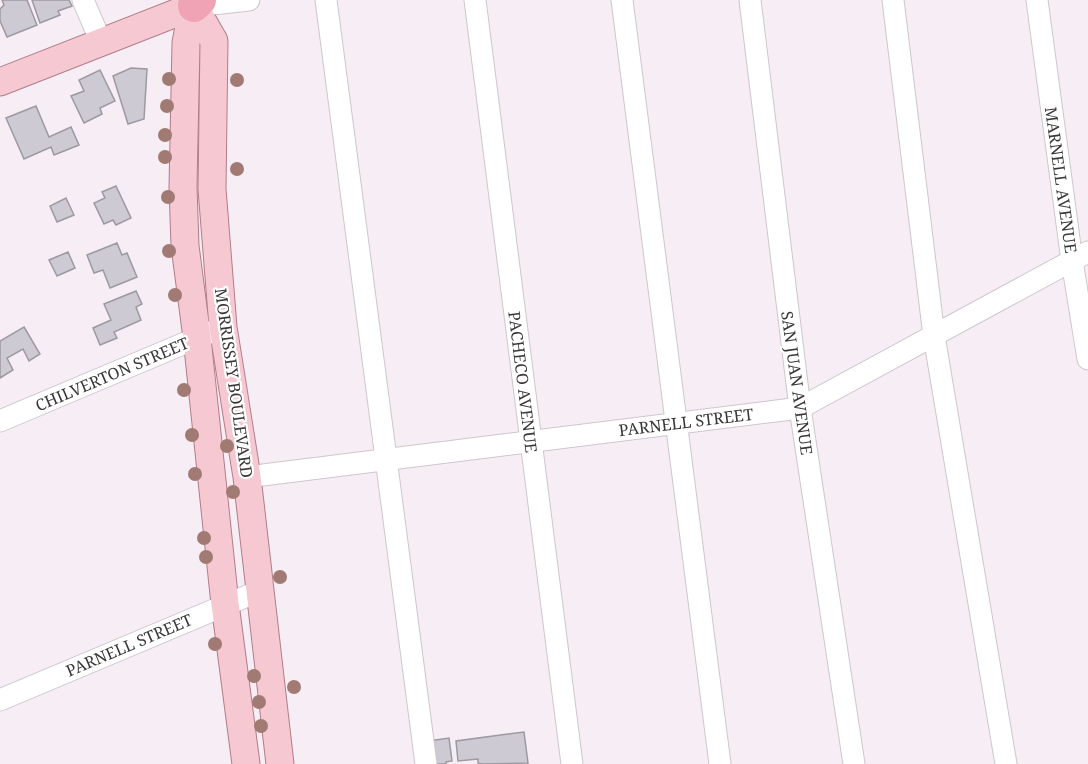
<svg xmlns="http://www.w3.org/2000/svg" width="1088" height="764" viewBox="0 0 1088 764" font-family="'Noto Serif',serif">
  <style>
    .building { fill: #cdcad3; stroke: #9c99a2; stroke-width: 1.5 }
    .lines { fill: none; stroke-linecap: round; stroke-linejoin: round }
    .minor-casing { stroke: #cec6cd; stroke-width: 23 }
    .major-casing { stroke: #b07d89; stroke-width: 29 }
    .highway-casing { stroke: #b07d89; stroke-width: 34 }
    .minor { stroke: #fff; stroke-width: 21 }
    .major { stroke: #f6c8d2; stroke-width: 27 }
    .highway { stroke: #f0a3b4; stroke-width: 32 }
    .tree { fill: #a07a73 }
    .labels { text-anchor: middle; stroke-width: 4.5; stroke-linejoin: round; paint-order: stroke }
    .street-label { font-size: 16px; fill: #3a3739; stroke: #fff }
  </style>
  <rect width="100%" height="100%" fill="#f7eef5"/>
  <g class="building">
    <path d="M2,0H27L37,25L7,37L0,21V9L4,5Z"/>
    <path d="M32,0H69L72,6L58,11L60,15L40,23Z"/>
    <path d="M131,68L147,69L144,119L128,124L113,76Z"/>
    <path d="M100,70L115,101L100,108L102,114L84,123L71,96L84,91L79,80Z"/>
    <path d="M36,106L49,137L71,127L79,145L54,155L51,147L24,159L6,118Z"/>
    <path d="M116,186L131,218L116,225L113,220L104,224L94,203L105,198L102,192Z"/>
    <path d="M66,198L74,215L57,222L50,206Z"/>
    <path d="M117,243L122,255L127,253L137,277L110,288L103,270L94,273L87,255Z"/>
    <path d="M68,252L75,268L57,276L49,260Z"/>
    <path d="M136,291L142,304L136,307L141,320L114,332L117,338L100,345L93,328L111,320L104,304Z"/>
    <path d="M24,327L40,354L29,361L23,349L7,358L13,370L0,378V341Z"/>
    <path d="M524,732L528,763L482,764L478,763V759L458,761L456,741Z"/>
    <path d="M449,738L452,761L446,762V764H432L429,741Z"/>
  </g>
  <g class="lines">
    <defs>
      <g id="minor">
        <path d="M83,0L101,42"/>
        <path d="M326,0L426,764"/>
        <path d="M475,0L572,764"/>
        <path d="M622,0L720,764"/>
        <path d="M750,0L800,408L854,764"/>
        <path d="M893,0L934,336L1006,764"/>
        <path d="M1037,0L1072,261L1088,359"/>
        <path d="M194,6L249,0"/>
        <path d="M0,421L223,327"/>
        <path d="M247,477L800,408L1088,252"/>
        <path d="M0,700L259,591"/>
      </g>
      <g id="major">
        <path d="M194,0L186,43L183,187L185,246L197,338L225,604L246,764"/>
        <path d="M194,6L214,41L212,189L223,327L247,477L280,764"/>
        <path d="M0,82L194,6"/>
      </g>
      <path id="highway" d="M194,6L200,0"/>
    </defs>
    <use href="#minor" class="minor-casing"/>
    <use href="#major" class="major-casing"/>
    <use href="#highway" class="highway-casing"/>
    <use href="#minor" class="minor"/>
    <use href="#major" class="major"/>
    <use href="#highway" class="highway"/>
  </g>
  <g class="tree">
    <circle cx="169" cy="79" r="7"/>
    <circle cx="237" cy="80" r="7"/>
    <circle cx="167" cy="106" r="7"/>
    <circle cx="165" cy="135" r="7"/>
    <circle cx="165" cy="157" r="7"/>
    <circle cx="237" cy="169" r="7"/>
    <circle cx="168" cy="197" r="7"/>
    <circle cx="169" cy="251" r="7"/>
    <circle cx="175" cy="295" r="7"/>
    <circle cx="184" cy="390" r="7"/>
    <circle cx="192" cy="435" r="7"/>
    <circle cx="227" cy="446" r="7"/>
    <circle cx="195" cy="474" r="7"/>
    <circle cx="233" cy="492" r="7"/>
    <circle cx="204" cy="538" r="7"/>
    <circle cx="206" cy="557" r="7"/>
    <circle cx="280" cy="577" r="7"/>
    <circle cx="215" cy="644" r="7"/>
    <circle cx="254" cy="676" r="7"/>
    <circle cx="294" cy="687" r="7"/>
    <circle cx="259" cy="702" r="7"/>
    <circle cx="261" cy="726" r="7"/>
  </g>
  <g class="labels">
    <g class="street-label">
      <text transform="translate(1061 180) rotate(82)" y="6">MARNELL AVENUE</text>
      <text transform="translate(112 374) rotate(-23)" y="6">CHILVERTON STREET</text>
      <text transform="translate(523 382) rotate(83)" y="6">PACHECO AVENUE</text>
      <text transform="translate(234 383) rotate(82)" y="6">MORRISSEY BOULEVARD</text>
      <text transform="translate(797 383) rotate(82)" y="6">SAN JUAN AVENUE</text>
      <text transform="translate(686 422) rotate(-7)" y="6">PARNELL STREET</text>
      <text transform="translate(129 645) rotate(-23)" y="6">PARNELL STREET</text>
    </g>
  </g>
</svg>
